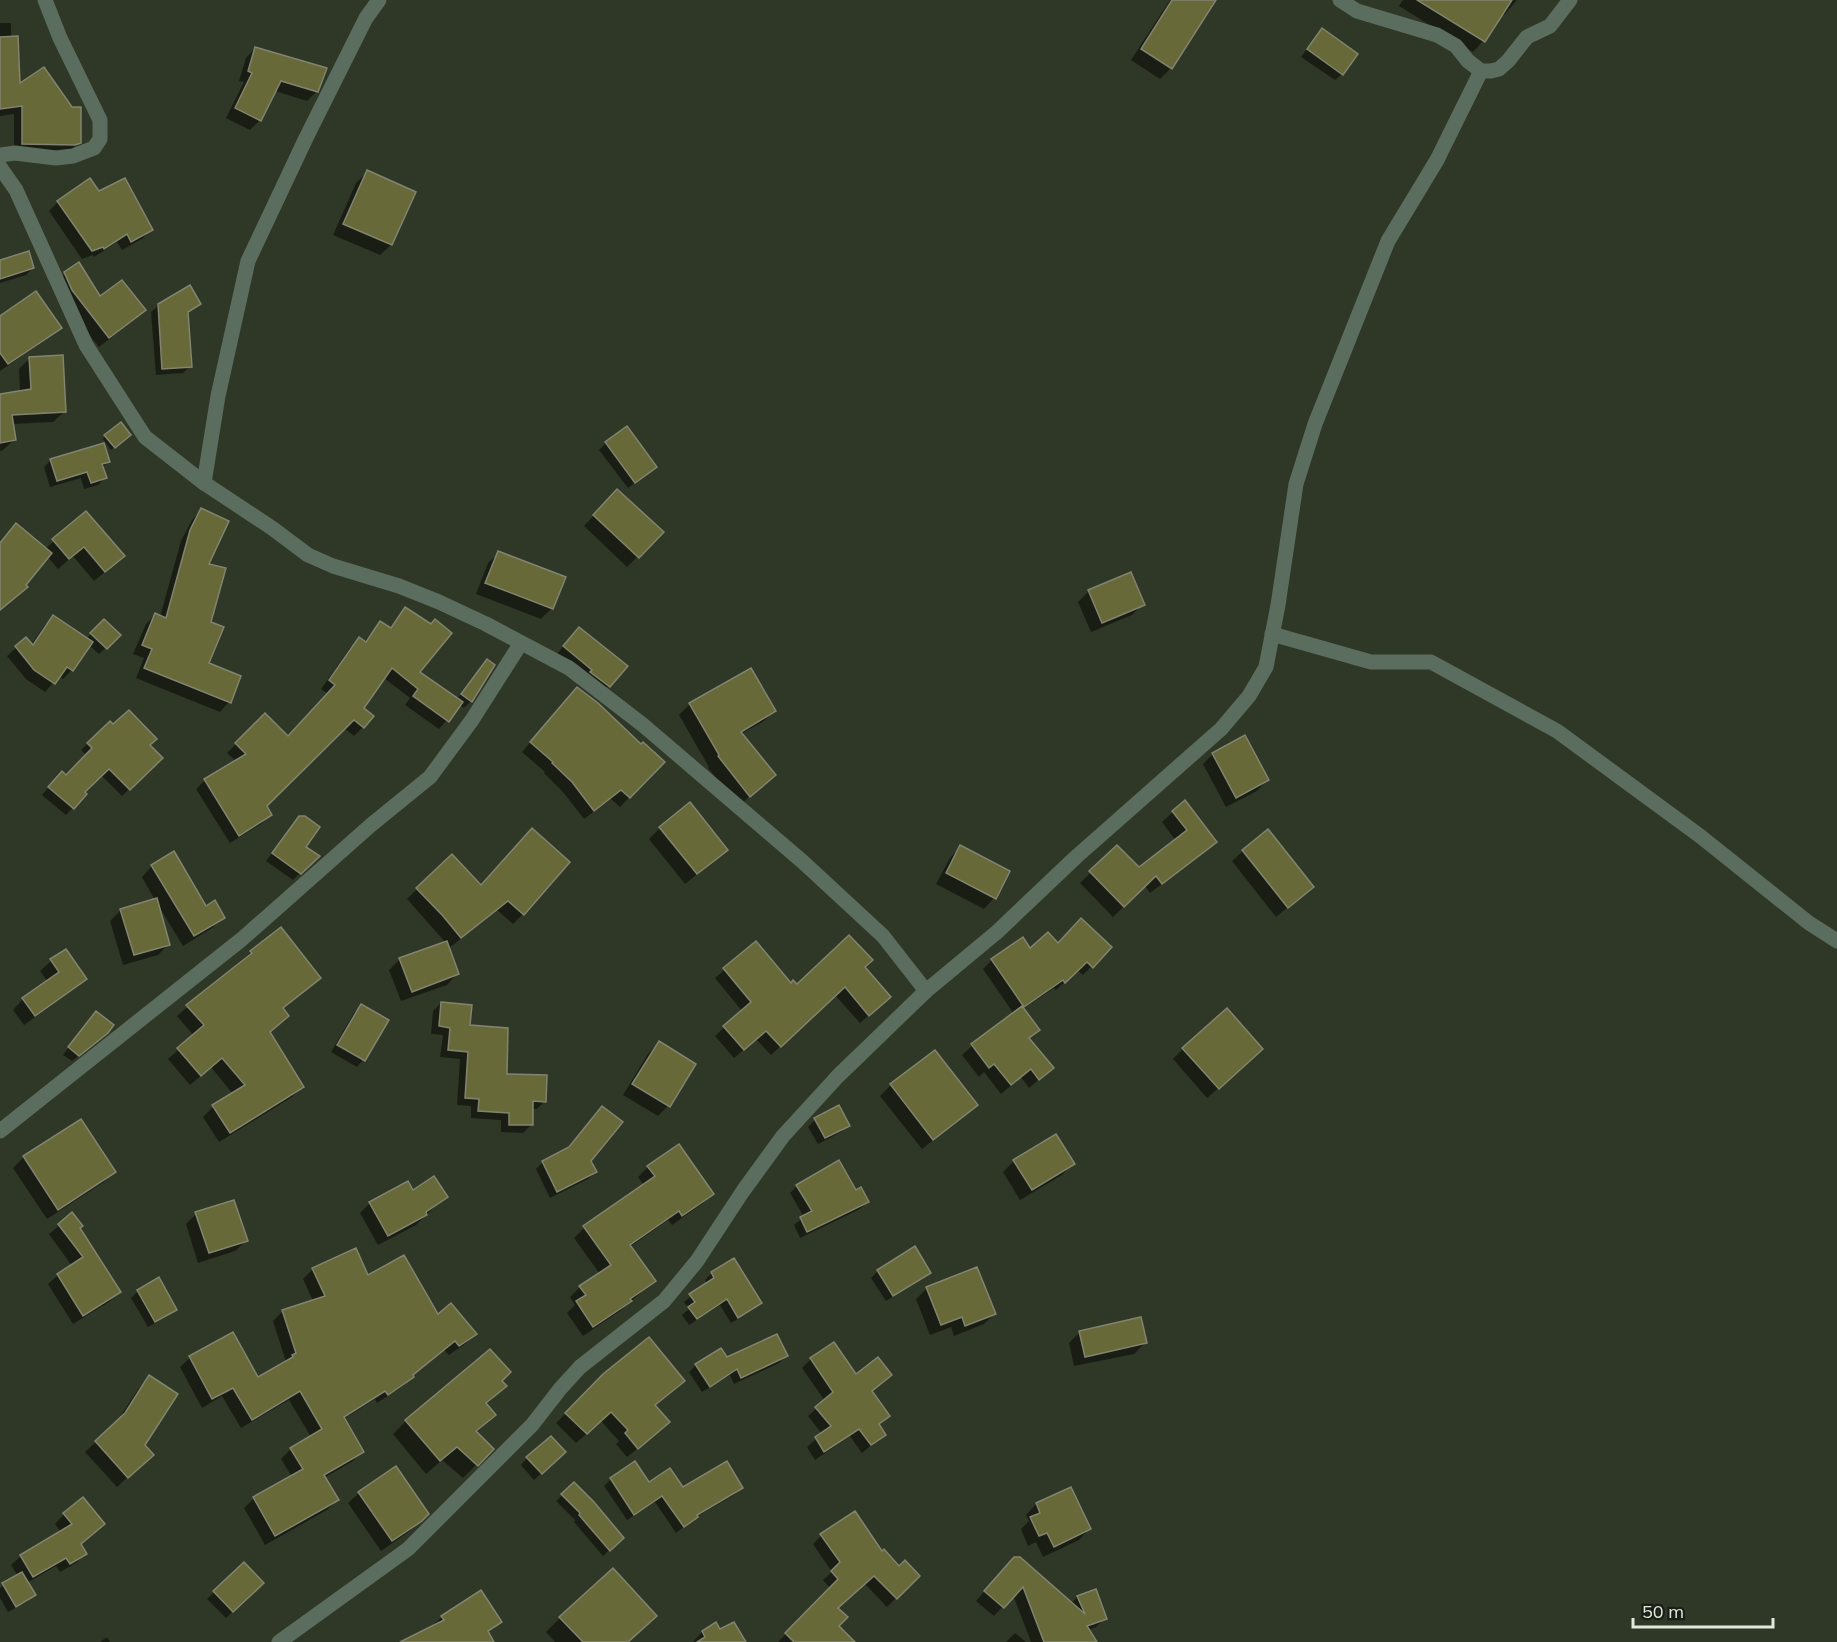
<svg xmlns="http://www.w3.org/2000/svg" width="1837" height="1642" viewBox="0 0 1837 1642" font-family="Mulish,sans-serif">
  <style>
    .shadow { fill: #0007 }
    .building { fill: #676938; stroke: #82846f; stroke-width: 1.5 }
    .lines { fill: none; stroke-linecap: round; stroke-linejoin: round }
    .minor { stroke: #5b6d5f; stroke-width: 15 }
  </style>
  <rect width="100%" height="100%" fill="#2f3827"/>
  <g class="shadow">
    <path d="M1170,0H1215L1171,68L1160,79L1131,60Z"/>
    <path d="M1403,0H1517L1504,15L1501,13L1483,41L1473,52L1399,6Z"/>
    <path d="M0,23H11V38L19,85L79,142L70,151L14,153V114L0,116Z"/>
    <path d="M1322,30L1342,74L1335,80L1301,57Z"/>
    <path d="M255,48L317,91L307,101L275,91L260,120L250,130L226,118L244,82L239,81L246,58Z"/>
    <path d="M367,172L414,193L391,245L380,255L333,235L356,183Z"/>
    <path d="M99,193L151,230L142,239L122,250L117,242L94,257L93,255L82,259L49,211L58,202Z"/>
    <path d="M0,262L33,268L26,275L0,283Z"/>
    <path d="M65,274L100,298L144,310L134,320L99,347L62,300L55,283Z"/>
    <path d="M199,304L186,314L190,366L183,373L156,375L151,312L159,305Z"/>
    <path d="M0,318L60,327L51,336L0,371Z"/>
    <path d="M30,358L64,412L53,422L12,424L14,440L3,450L0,451V396L20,392L19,369Z"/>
    <path d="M105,436L127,438L111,450L103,439Z"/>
    <path d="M606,443L655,467L628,488L599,450Z"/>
    <path d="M51,460L109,461L102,468L105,478L98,485L84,489L81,478L50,487L44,467Z"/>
    <path d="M607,501L662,532L627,567L584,526Z"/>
    <path d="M201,510L210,623L207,664L229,702L220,712L136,678L144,658L133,654L146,624L155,615L160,617L181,541L192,520Z"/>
    <path d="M86,513L112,566L94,581L73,556L58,569L47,556L24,585L26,587L0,610V543L6,535L45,549Z"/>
    <path d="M499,553L552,608L541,619L476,594L488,563Z"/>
    <path d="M1089,591L1143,604L1132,615L1091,632L1078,602Z"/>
    <path d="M406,609L418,672L457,699L487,661L493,666L471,701L464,708L460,705L439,729L405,705L410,698L384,678L362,708L372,716L363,727L354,736L344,728L265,806L270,815L261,824L230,843L196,789L205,780L236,761L227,753L265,715L288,738L328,694L321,689L350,648L359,639L364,642L380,623L389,629Z"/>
    <path d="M53,617L86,639L104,621L119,635L99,654L89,645L72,670L63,679L59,676L45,692L26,679L7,656L26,639L31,645L44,626Z"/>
    <path d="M569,639L626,667L598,697L554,658Z"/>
    <path d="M568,698L662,763L620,807L611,799L584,819L563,792L544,773L545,772L522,752Z"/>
    <path d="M690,704L774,711L764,721L741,734L774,775L739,806L708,768L709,767L679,715Z"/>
    <path d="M110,723L148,745L161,758L122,796L101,775L83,792L85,794L66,815L42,795L55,780L66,777L87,756L81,750Z"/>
    <path d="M1213,754L1267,780L1257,791L1226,807L1203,764Z"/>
    <path d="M1173,812L1215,841L1204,852L1150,893L1145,886L1113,917L1080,883L1117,847L1139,869L1176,841L1162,822Z"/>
    <path d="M293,825L304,847L317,856L293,880L266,861Z"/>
    <path d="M660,828L726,850L715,860L685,884L649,839Z"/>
    <path d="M522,840L523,914L513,924L497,910L448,949L457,974L447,985L401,1001L389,970L400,959L446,943L407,899L417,889L481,886Z"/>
    <path d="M961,847L1008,872L994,898L984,909L936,884L950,858Z"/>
    <path d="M1243,851L1312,887L1276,917L1232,861Z"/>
    <path d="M152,866L205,908L223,917L212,928L183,946L158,905L169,944L158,955L123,965L110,921L121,910L155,900L142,877Z"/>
    <path d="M281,929L319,978L282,1010L287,1016L269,1033L302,1087L292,1097L219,1142L203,1117L213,1107L233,1094L211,1067L190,1085L168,1059L194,1036L177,1016L251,952Z"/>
    <path d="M756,943L791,985L797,986L864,968L880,1006L860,1023L835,995L771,1055L756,1039L734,1058L715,1036L742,1011L715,978Z"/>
    <path d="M1057,944L1110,947L1083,975L1077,970L1056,990L1054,988L1023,1009L1038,1030L1028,1039L1042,1077L1029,1088L1021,1077L1001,1094L984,1072L979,1077L962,1055L972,1046L1014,1014L983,969L992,960Z"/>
    <path d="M51,961L85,979L74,989L24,1025L13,1010L23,999L48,982L40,971Z"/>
    <path d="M441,1003L505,1076L545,1101L537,1109H532L531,1125L523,1133L501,1132V1120L471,1118V1106L457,1105L460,1059L440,1057L443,1035L431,1034L433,1011Z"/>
    <path d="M361,1006L386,1021L363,1060L357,1067L331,1052L354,1013Z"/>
    <path d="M89,1020L99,1040L72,1061L63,1055Z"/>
    <path d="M659,1043L668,1106L658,1116L623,1095L648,1054Z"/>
    <path d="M1183,1049L1251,1060L1207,1098L1173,1059Z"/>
    <path d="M891,1085L976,1105L965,1115L922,1149L880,1096Z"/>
    <path d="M815,1120L848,1125L841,1132L818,1144L808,1127Z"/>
    <path d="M24,1157L114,1172L104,1182L47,1219L13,1168Z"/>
    <path d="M1014,1161L1073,1164L1062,1175L1020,1200L1003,1172Z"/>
    <path d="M543,1162L595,1172L588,1179L550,1198L536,1169Z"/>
    <path d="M648,1167L712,1194L702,1204L672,1225L668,1220L630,1247L654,1281L620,1311L583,1336L567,1313L575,1305L570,1297L580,1287L600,1274L574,1238L584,1228L644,1185L638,1177Z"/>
    <path d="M797,1186L856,1191L867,1202L860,1209L800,1238L794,1225L804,1217L790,1193Z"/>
    <path d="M413,1192L446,1196L416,1225L378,1245L360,1213L370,1203Z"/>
    <path d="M196,1214L246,1241L235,1251L198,1263L186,1224Z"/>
    <path d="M72,1215L78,1228L119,1292L109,1302L73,1324L48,1284L58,1275L72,1266L49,1234Z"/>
    <path d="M734,1260L760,1302L754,1309L731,1323L720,1305L689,1325L682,1315L689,1309L684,1302L707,1284L705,1280L711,1274Z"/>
    <path d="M313,1269L367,1277L437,1317L475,1334L465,1344L449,1355L444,1350L412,1376L403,1386L377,1403L375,1399L344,1419L362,1451L353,1461L324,1478L337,1500L327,1510L265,1545L244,1508L254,1498L292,1477L281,1459L291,1449L311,1437L289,1400L241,1428L222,1396L202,1408L180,1367L190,1358L233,1334L258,1379L286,1362L273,1321L283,1311L313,1301L303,1279Z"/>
    <path d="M878,1271L929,1272L922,1279L886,1301L871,1278Z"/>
    <path d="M927,1288L994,1314L984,1324L954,1336L951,1327L930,1335L916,1299Z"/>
    <path d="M138,1291L175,1309L168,1316L148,1327L131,1298Z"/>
    <path d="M1080,1332L1145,1343L1134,1354L1074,1366L1069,1343Z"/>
    <path d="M786,1356L779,1363L734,1384L730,1375L702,1392L689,1372L696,1365L726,1359Z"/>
    <path d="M811,1359L856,1377L888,1416L878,1426L884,1434L862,1453L850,1436L815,1460L807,1447L822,1434L808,1416L825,1401L802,1368Z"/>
    <path d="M604,1375L654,1406L658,1432L627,1457L616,1444L619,1441L601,1421L576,1443L556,1423Z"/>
    <path d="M150,1377L141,1465L117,1487L85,1452L116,1423L139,1388Z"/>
    <path d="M500,1381L505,1386L486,1405L494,1415L475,1433L492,1449L463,1478L442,1460L426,1474L393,1434L406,1421Z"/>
    <path d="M527,1458L557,1459L534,1480L521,1465Z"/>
    <path d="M635,1464L649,1484L683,1489L741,1488L734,1495L696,1517L676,1533L655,1502L627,1520L604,1486L611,1479Z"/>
    <path d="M574,1484L616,1544L603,1556L574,1522L575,1520L556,1501Z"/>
    <path d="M1070,1489L1089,1529L1079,1540L1043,1557L1036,1542L1028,1546L1021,1529L1029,1521L1026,1515L1036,1504Z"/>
    <path d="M359,1493L427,1514L410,1531L381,1551L348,1503Z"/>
    <path d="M64,1514L103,1524L80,1545L85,1554L76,1563L60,1572L56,1566L27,1583L34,1595L27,1602L8,1612L0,1598V1588L18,1576L11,1565L21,1556L61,1532L55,1524Z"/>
    <path d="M821,1536L882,1553L899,1568L918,1576L887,1607L864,1583L837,1608V1626L853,1642H778L831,1589L823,1580L832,1572L813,1544Z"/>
    <path d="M244,1564L262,1583L226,1618L207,1599Z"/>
    <path d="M1005,1568L1071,1604L1077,1597L1105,1618L1096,1627L1088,1630L1095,1642H1031L1013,1595L994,1616L976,1601Z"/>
    <path d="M442,1617L500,1622L487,1633L493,1642H411L434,1627L433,1625Z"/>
    <path d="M560,1618L628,1642H555L546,1632Z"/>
    <path d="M716,1624L720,1631L744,1642H693L702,1632Z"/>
    <path d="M1015,1633L1026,1642H1006Z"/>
    <path d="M107,1637L110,1642H100Z"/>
  </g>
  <g class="building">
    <path d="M1172,0H1216L1172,69L1141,49Z"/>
    <path d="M1417,0H1512L1485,42Z"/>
    <path d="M1322,28L1358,54L1343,75L1307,49Z"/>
    <path d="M18,36L20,83L44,67L72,107H81V143L75,145L22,144V106L0,109V37Z"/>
    <path d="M255,47L327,68L318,92L281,81L261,121L235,108L252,73L248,71Z"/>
    <path d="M367,170L416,192L392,245L343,224Z"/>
    <path d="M90,178L99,191L125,178L153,230L131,242L127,234L104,249L103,247L92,251L57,201Z"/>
    <path d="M29,251L34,268L0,279V260Z"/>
    <path d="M79,262L100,296L122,280L146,310L109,338L72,290L64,272Z"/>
    <path d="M190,285L201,304L188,312L192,367L162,369L158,304Z"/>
    <path d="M36,291L62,328L8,364L0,353V316Z"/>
    <path d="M63,355L66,412L12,415L16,440L0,443V394L31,389L29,357Z"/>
    <path d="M121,422L131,435L115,448L104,435Z"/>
    <path d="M627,426L657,467L635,483L605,442Z"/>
    <path d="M104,443L110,462L102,464L107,478L91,483L87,472L57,481L50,459Z"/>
    <path d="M617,489L664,532L639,558L593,515Z"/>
    <path d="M201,508L229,521L209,564L226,568L211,622L224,627L209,663L241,676L231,703L144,668L152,649L142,645L155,613L166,618L190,530Z"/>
    <path d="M86,511L125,556L105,572L84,547L69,559L52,539Z"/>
    <path d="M16,523L52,553L26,585L28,587L0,610V543Z"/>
    <path d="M498,551L566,577L553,609L485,583Z"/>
    <path d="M1131,572L1145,605L1102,623L1088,590Z"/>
    <path d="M405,607L431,624L435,619L452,633L420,672L463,702L449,722L413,696L418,689L392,668L364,708L374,716L364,728L354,720L267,806L272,815L239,836L204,779L246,754L235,743L265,713L288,736L335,685L329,680L359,637L366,642L380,621L391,628Z"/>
    <path d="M53,615L93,642L73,671L67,667L55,684L34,670L15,646L26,637L33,645Z"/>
    <path d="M104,619L121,635L107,649L90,633Z"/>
    <path d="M579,627L628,666L610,687L590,672L592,670L563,646Z"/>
    <path d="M487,659L495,665L472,702L461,694Z"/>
    <path d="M751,668L776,711L741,732L776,775L750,797L718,756L719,755L689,703Z"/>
    <path d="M577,687L598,703L641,744L643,742L665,762L630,798L621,790L594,811L572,782L552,763L553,762L530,742Z"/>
    <path d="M129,710L157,739L150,745L163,758L130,790L109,769L85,792L87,794L74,809L48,787L62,771L66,775L92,748L87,743L110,721L113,724Z"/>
    <path d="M1245,735L1269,780L1236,798L1212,753Z"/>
    <path d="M1185,800L1217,842L1162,884L1156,876L1124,907L1089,871L1117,845L1139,867L1187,830L1172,811Z"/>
    <path d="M690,802L728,850L697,874L659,827Z"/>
    <path d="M299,816H305L320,827L306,847L320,856L301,874L272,853Z"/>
    <path d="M532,828L570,862L524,915L508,901L461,938L443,916L416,888L452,854L481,885Z"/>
    <path d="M1268,829L1314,887L1288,908L1242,850Z"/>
    <path d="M960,845L1010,871L996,899L946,873Z"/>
    <path d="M174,851L206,906L215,900L225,918L194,936L151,865Z"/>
    <path d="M157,898L170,945L134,955L120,909Z"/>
    <path d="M1081,918L1112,947L1093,968L1087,962L1065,983L1063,980L1024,1007L991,959L1023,937L1030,948L1048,932L1058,943Z"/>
    <path d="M281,927L321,978L283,1008L289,1016L270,1032L304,1087L230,1133L212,1105L245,1085L222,1058L201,1076L177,1048L204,1025L186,1005L252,953L250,951Z"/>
    <path d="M849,935L873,960L865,967L891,997L869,1016L845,987L781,1047L766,1031L744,1050L723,1026L751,1002L723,968L756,941L791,983L793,980L797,984Z"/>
    <path d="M447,941L459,974L412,992L399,958Z"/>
    <path d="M66,949L87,979L35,1016L22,998L59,972L50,959Z"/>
    <path d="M441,1002L472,1005L470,1025L508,1028L507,1074L547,1075L546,1102L533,1101V1125H509V1113L478,1111L479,1099L465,1098L468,1052L448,1050L450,1028L439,1026Z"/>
    <path d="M361,1004L389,1020L365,1061L337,1045Z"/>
    <path d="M1022,1006L1040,1030L1029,1038L1054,1068L1039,1080L1031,1069L1011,1085L994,1064L989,1068L971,1044Z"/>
    <path d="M1227,1008L1263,1049L1219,1089L1182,1048Z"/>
    <path d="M96,1011L114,1025L108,1033L79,1056L68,1047Z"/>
    <path d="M659,1041L696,1064L670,1107L632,1084Z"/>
    <path d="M935,1050L978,1105L933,1140L890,1084Z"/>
    <path d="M839,1105L850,1126L825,1138L814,1118Z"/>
    <path d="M602,1106L623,1122L591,1161L597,1172L557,1192L542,1161L569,1147Z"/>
    <path d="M81,1119L116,1172L58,1210L23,1156Z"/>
    <path d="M1056,1134L1075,1164L1032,1190L1013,1160Z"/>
    <path d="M679,1144L714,1194L682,1216L679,1211L630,1245L656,1281L630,1299L632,1301L593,1327L576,1301L586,1295L579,1286L611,1265L583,1226L655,1176L647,1166Z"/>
    <path d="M839,1160L856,1190L861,1187L869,1202L807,1232L800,1217L812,1211L796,1185Z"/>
    <path d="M434,1176L448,1197L426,1212L427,1215L388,1236L369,1202L408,1181L413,1190Z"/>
    <path d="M234,1200L248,1241L209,1253L195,1212Z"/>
    <path d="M72,1212L83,1226L80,1228L121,1292L83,1316L57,1274L83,1257L58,1224Z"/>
    <path d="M915,1246L931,1273L893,1296L877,1270Z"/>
    <path d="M356,1248L368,1275L404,1255L438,1314L451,1303L477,1334L459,1346L455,1341L413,1375L414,1377L388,1395L385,1391L344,1417L364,1452L324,1475L339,1500L275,1536L253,1497L303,1469L290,1448L322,1429L300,1391L252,1420L233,1388L212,1399L189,1356L233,1332L258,1377L293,1357L292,1355L296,1353L282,1310L325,1296L312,1268Z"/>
    <path d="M734,1258L762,1303L738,1318L727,1299L697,1319L688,1307L695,1302L689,1294L714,1278L711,1272Z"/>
    <path d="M977,1267L996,1314L965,1326L962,1317L941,1325L926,1287Z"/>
    <path d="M159,1277L177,1310L155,1322L137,1290Z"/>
    <path d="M1141,1317L1147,1343L1085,1357L1079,1331Z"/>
    <path d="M777,1334L788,1356L741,1378L737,1369L710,1387L695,1364L721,1348L727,1357Z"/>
    <path d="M649,1337L685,1381L655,1405L670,1422L638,1449L625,1433L628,1430L611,1412L587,1434L565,1413L603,1374Z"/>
    <path d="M834,1342L856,1374L878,1357L892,1375L872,1391L890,1416L879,1424L886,1435L871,1445L859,1429L824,1452L815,1437L831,1426L815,1407L833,1392L810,1358Z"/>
    <path d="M490,1349L511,1372L502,1381L507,1386L486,1403L496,1415L476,1431L494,1449L478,1466L457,1447L440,1461L405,1420Z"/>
    <path d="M149,1375L178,1394L145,1445L154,1455L128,1478L95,1441L125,1413Z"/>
    <path d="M551,1436L566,1452L542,1474L526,1457Z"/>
    <path d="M635,1461L649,1482L670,1468L683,1487L727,1461L743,1488L697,1515L698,1517L684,1527L662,1496L634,1515L610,1478Z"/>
    <path d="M396,1466L429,1514L422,1521L392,1541L358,1492Z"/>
    <path d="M574,1482L594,1502L624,1538L610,1551L579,1515L580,1513L561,1494Z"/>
    <path d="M1071,1487L1091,1529L1054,1547L1047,1533L1039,1536L1030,1517L1040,1513L1036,1503Z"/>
    <path d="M83,1497L105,1524L81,1544L87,1554L70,1564L66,1558L33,1577L20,1555L72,1524L63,1513Z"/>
    <path d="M855,1511L882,1551L884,1549L899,1566L905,1560L920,1576L897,1599L874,1576L838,1608L848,1617L839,1626L855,1642H794L785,1633L838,1579L831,1571L840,1562L820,1534Z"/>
    <path d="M1014,1557H1020L1085,1614L1077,1596L1096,1589L1107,1619L1087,1626L1097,1642H1044L1023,1587L1004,1608L984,1591Z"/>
    <path d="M244,1562L264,1583L233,1612L213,1591Z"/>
    <path d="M613,1568L657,1616L628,1642H583L559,1617Z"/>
    <path d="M22,1572L36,1595L16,1607L2,1583Z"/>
    <path d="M481,1590L502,1622L488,1631L494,1642H400L444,1620L441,1616Z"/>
    <path d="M716,1622L720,1629L734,1622L746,1642H697L705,1637L702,1631Z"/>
  </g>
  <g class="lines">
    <g class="minor">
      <path d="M1340,0L1357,11L1437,35L1456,46L1468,61L1481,71H1491L1499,69L1508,61L1527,37L1550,26L1570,0"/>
      <path d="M0,155L15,153L56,158L73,156L94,148L100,139V120L60,38L45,0"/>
      <path d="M0,167L16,190L86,345L145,437L204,483L272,528L308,555L333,566L399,586L439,602L486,624L569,668L643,725L803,862L883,936L926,991"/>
      <path d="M204,483L218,396L248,261L306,138L366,18L379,0"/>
      <path d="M1272,634L1371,662H1431L1557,731L1700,836L1809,923L1837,941"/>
      <path d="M0,1131L242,939L371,825L430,777L472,720L521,643"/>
      <path d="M279,1642L408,1549L532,1425L560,1389L580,1367L664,1301L697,1261L743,1191L783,1136L838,1076L926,991L997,932L1076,857L1221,729L1249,696L1266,667L1278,605L1296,484L1315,424L1388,241L1437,160L1481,71"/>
    </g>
  </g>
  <path d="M1633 1618v9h140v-9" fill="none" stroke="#e2e8dd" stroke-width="3"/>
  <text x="1642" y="1618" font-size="18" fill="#e2e8dd" stroke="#191e16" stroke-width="4.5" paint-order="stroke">50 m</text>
</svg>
